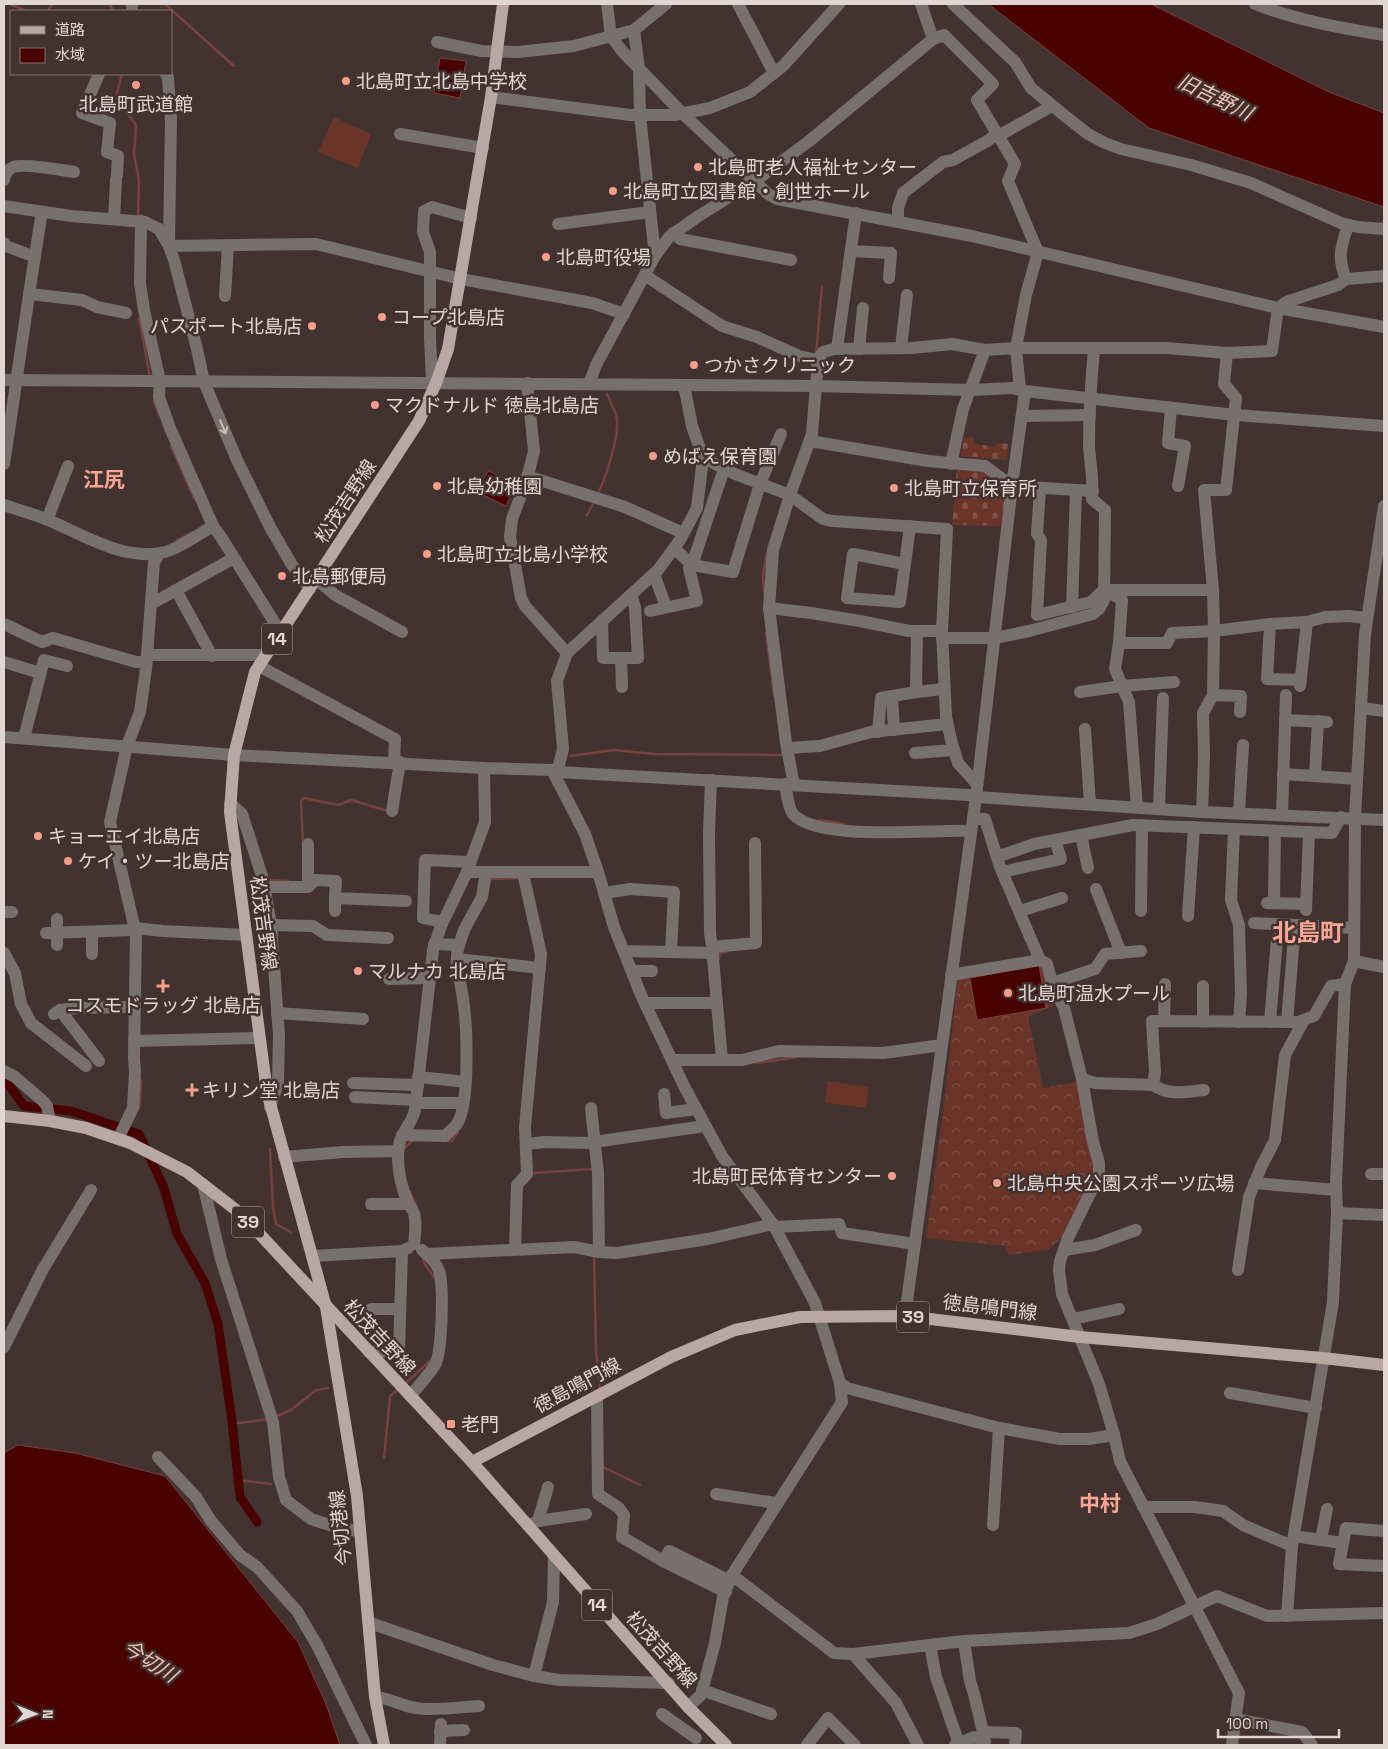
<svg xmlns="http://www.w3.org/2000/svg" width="1388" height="1749" viewBox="0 0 1388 1749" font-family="'Space Grotesk','Noto Sans JP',sans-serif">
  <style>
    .grass { fill: #6a3429 }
    .forest { fill: url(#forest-crowns) }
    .cemetery { fill: url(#cemetery-stones) }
    .water { fill: #480300; stroke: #764240 }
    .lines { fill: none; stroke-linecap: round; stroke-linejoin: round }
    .stream { stroke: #764240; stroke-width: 2.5 }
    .canal { stroke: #480300; stroke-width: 9 }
    .minor { stroke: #78706e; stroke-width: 12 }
    .major { stroke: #b8a7a3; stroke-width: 12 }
    .oneway { stroke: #c7bcba }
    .poi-dot { fill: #f49e8a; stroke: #433330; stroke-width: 2 }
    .labels { text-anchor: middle; stroke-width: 5; stroke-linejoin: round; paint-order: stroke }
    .shield { fill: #433330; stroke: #b2a5a3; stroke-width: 1 }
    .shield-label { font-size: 18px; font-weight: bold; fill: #e1d6d4 }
    .poi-label { font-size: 19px; fill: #e1d6d4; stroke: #433330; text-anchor: start }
    .street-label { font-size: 19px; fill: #e1d6d4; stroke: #433330 }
    .water-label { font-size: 20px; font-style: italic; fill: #f6c2b6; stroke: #433330 }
    .quarter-label { font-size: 21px; font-weight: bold; fill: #f7a694; stroke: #433330 }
    .district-label { font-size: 24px; font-weight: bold; fill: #f7a694; stroke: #433330 }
  </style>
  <defs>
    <pattern id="forest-crowns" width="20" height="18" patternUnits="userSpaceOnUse" patternTransform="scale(1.25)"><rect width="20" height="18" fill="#6a3429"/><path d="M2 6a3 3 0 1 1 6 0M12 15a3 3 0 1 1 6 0" fill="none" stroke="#7f5147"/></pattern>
    <pattern id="cemetery-stones" width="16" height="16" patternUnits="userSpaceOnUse" patternTransform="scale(1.25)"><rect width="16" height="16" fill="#6a3429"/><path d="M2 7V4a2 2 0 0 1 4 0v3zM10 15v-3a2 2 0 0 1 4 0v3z" fill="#7f5147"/></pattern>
  </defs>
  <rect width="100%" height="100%" fill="#433330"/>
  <g class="grass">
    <path d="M334,117L371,134L358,168L318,152Z"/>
    <path d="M828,1081L869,1087L866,1108L825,1103Z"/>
  </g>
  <path class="forest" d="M1043,964L1055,1005L1028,1017L1043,1088L1077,1082L1095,1169L1071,1221L1061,1238L1048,1250L1009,1255L1005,1246L926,1238L944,1105L958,977Z"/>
  <g class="cemetery">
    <path d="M964,437L974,438L973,443L994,447L997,443L1008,444L1007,460L961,456Z"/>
    <path d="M957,468L990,473L1006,498L1000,526L952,525Z"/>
  </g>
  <g class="water">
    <path d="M988,4H1151L1329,92L1384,113V207L1149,128Z"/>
    <path d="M440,58L466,61L460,98L434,93Z"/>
    <path d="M488,471L516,484L506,506L477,492Z"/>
    <path d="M1039,965L1046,1008L977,1020L970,978Z"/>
    <path d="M18,1445L75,1453L165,1476L298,1642L326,1704L340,1745H4V1453Z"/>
  </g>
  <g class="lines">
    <g class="stream">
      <path d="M10,4L26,11"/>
      <path d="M110,4L113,11"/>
      <path d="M165,4L234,66"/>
      <path d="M48,11L52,4"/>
      <path d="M122,74L116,97L136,125L134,155L139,180L138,217"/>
      <path d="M139,318L150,376"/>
      <path d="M816,354L822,286"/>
      <path d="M154,401L159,415"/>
      <path d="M171,446L194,498"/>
      <path d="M597,495C606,478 619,438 617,419C616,411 610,402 607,394"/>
      <path d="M587,515L594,502"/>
      <path d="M177,540L192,532"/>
      <path d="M764,592L763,575L767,553"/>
      <path d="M766,632L774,696"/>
      <path d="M570,756L614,750L654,754L783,755"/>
      <path d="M820,820L844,824"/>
      <path d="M303,844L301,801L304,798L338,805L351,800L388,811"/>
      <path d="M270,880L288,881"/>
      <path d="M490,880V879L521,878"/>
      <path d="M719,959L720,953L726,952"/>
      <path d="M756,1063L797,1057"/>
      <path d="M138,1109L140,1106L141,1080"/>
      <path d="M445,1141H452L458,1132"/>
      <path d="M270,1149L273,1207L276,1224L291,1232"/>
      <path d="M403,1149L412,1141"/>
      <path d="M531,1171L533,1173L593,1169"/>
      <path d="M410,1192L416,1205"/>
      <path d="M594,1256L596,1350L600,1390"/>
      <path d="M423,1258L424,1263L435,1279"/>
      <path d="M405,1384L432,1359"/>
      <path d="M275,1417L291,1410L316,1390L328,1388"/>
      <path d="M232,1424L268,1419"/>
      <path d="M384,1458L390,1396L399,1389"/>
      <path d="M603,1466V1467L640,1485"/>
      <path d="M238,1480L271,1484"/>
    </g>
    <path class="canal" d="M4,1080L6,1081L24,1106L71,1111L139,1134L164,1188L177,1234L205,1283L218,1324L232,1421L240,1497L257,1522"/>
    <g class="minor">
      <path d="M607,4L611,36L622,51L683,114L768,194L777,199L972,236L1278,308L1384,327"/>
      <path d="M738,4L774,73"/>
      <path d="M921,4L933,39"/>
      <path d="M953,4L1015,62L1031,88L1065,116L1088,134L1105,143L1121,149L1191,165L1251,183L1341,223L1358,227L1384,229"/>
      <path d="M1255,4C1296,20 1340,28 1384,35"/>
      <path d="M132,11V4"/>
      <path d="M634,30L639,69L640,115L655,256"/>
      <path d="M437,42L481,51L518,52L574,46L634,30L666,4"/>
      <path d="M99,74L82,113L110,123L107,152L118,156L117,175"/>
      <path d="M166,74L168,78L171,119L169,243"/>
      <path d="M491,97L630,115H674L710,108L750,92L783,66L839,4"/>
      <path d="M400,134L483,148"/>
      <path d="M998,136L1052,106"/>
      <path d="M4,180C5,175 7,170 13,167C23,163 62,170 74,172"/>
      <path d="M4,206L71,216L145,222L159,229L169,246L174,260L197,349L204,382L237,460L270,527L292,565L310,589"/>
      <path d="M114,219L116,180"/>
      <path d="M141,221L140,283L144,310L160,381L159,397L170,428L213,526"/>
      <path d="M898,221V208L903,193L943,162L953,160L989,140L996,134"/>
      <path d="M558,224L650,212"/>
      <path d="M673,233L680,239L791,260"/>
      <path d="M4,243L6,246L35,257"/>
      <path d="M169,246L316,244L461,279L592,303L624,314"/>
      <path d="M851,251L891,253L889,278"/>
      <path d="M646,276L722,326L757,337L799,356L818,360"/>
      <path d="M1346,279C1337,257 1341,247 1348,225"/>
      <path d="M29,294L82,300L97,307L126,313"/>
      <path d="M225,296L228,245"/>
      <path d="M901,348L907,295"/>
      <path d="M837,349L856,213"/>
      <path d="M859,349L863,308"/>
      <path d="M4,380L815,386L971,390L1012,388L1025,391L1235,415L1384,426"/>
      <path d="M432,383L430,338V252L423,232L424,211L432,207L471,218"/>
      <path d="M527,383L534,451L527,479L512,519L510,537L521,598L525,606L567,653"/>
      <path d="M589,384L596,365L655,256L669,237L697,217L755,181L808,142L933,39L944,35L993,84L977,100L1015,164L1008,181L1038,252L1026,295L1016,348L1020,390"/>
      <path d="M1171,408L1168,443L1185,446L1178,486"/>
      <path d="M1022,416L1090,415"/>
      <path d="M810,441L928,461L985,466L1012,486L1093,491"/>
      <path d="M703,458L735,474L790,495L823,519L832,521L947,529L942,631L946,716L951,740L958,763L976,783"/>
      <path d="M4,464C17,380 28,296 42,212"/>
      <path d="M951,464L963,409L985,350"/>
      <path d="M527,476L625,507L683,533"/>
      <path d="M1040,489L1037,534L1041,540L1037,615L1091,602L1104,590H1213"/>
      <path d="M4,505C18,510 34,514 48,520C84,535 124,562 165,552C178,549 201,533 213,526L221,537L281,633"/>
      <path d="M47,520L68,466"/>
      <path d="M674,548L692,565L733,572L760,484L781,434"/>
      <path d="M905,564L853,554L847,598L900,602L910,526"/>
      <path d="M654,574L666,607"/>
      <path d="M316,579L335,595L402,632"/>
      <path d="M176,590L212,656"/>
      <path d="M1107,591L1122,600L1119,643L1115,669L1129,702L1137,807"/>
      <path d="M151,604L234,558"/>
      <path d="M1072,607L1076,491"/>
      <path d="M769,608L811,613L860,621L909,631H942"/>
      <path d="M650,611L697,601L689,568L692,565L724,469"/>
      <path d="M602,621L603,658H638L635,607L631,595"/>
      <path d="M4,624L42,642L53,638L136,662H146"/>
      <path d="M1270,624L1267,679L1301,680"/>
      <path d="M917,631L916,692L943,689"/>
      <path d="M942,638H995L1029,631L1093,614L1099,609L1104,600L1105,510L1092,499C1094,482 1090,463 1089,446C1089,413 1091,381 1094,349"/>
      <path d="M1119,643H1167L1172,633L1214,631L1270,624L1307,622L1325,617L1348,616L1367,618"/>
      <path d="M147,655H266"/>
      <path d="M621,658L622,687"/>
      <path d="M4,662L40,673"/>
      <path d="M259,666L395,739L394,762"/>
      <path d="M1300,686L1307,622"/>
      <path d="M1080,692L1122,686L1174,682"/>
      <path d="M1213,695L1241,696L1240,712"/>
      <path d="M892,696L894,730"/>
      <path d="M1361,708L1384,711"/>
      <path d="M1285,720L1327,722"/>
      <path d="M1085,729L1090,804"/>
      <path d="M878,732L881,698L916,692"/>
      <path d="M4,737L234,755L484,768L552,770L557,772L969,795L976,797L1202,812L1384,820"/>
      <path d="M24,738L44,660L67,666"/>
      <path d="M787,748L820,746L871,732L947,724"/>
      <path d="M915,753L954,750"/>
      <path d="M552,770L585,834L598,872L614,927L641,995L684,1086L722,1156L773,1224L815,1303L840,1383L842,1402L732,1575L723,1597L715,1643L701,1695L688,1707"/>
      <path d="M557,772L563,749L557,681L567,653L658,570L680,540L697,508L703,458L692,426L684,385"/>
      <path d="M1283,774L1357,779"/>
      <path d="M1315,776L1318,721"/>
      <path d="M711,780L709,833L710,933L712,947L756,943L755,843"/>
      <path d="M785,784C787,793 788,808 793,814C818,842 933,829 971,831"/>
      <path d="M794,785L786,743L769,608L773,550L790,495L812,434L818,360L823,352L834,349L912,348L952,344L985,350L1016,348H1166L1227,353L1272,351L1278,308L1286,302L1338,285L1346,279L1384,276"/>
      <path d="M230,803L242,814L263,879L271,925L279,1035L278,1083L270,1107"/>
      <path d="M1159,809L1163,698"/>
      <path d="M392,811L400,762"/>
      <path d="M1202,812L1204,756L1203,713L1213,695L1214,631L1213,590L1204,490H1226L1236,398L1224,384L1227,353"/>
      <path d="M1239,813L1243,745"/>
      <path d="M1282,815L1286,695"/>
      <path d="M973,819H985L1000,867L1040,960L1047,964L1052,983L1064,1008L1082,1079L1093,1142L1099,1163V1175L1068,1238L1060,1261L1059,1270L1062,1294L1099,1384L1114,1435L1120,1461L1239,1693L1232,1745"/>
      <path d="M1234,829L1231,900L1239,925L1241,994L1239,1022"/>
      <path d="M1081,835L1088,868"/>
      <path d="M997,857L1034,844L1133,825L1332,833L1341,817"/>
      <path d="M467,872H598"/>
      <path d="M1002,872L1061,859L1055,840"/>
      <path d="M264,887H308V844"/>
      <path d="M308,887L315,880L336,881L335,898L406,901"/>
      <path d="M1096,889L1121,953"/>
      <path d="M604,893L630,889L674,892L671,952"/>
      <path d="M1267,903L1306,904"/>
      <path d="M1274,903L1275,831"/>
      <path d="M1306,910L1309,832"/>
      <path d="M335,911V898"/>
      <path d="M1020,911L1062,898"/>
      <path d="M1141,911L1142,825"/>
      <path d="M4,912H12"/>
      <path d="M1188,916L1194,827"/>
      <path d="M442,922L423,918L425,860L470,862"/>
      <path d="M1254,923L1354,928"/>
      <path d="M271,925L313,926L327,935L388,938"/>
      <path d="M135,928L163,931L246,935"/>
      <path d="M92,932V954"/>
      <path d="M46,933L135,930"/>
      <path d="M434,944L459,945L464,930L482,897L486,872"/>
      <path d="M57,945V919"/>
      <path d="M712,947L722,1060"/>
      <path d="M624,951L713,953"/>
      <path d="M4,953L15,973L21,1004L31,1023L86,1066"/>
      <path d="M457,959L540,968"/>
      <path d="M1354,961L1384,967"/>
      <path d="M632,971H652"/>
      <path d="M951,975L1040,960"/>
      <path d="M389,979L429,978"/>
      <path d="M1052,983L1095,969L1105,954L1141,951"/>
      <path d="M645,1003H717"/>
      <path d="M60,1010L99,1061"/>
      <path d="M277,1013L363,1019"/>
      <path d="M54,1014L60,1010L76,1008L134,1007"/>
      <path d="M1164,1021L1165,984"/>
      <path d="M1203,1021V986"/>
      <path d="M1270,1022L1277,939"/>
      <path d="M1287,1022L1295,925"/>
      <path d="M134,1041L260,1038"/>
      <path d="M672,1060H742L779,1051L883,1053L942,1045"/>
      <path d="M4,1071L15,1077L43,1101L47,1106L50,1121"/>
      <path d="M418,1077L458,1081"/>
      <path d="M1082,1079L1095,1083L1153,1085L1155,1072L1152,1021L1298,1022L1314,1016L1331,986L1345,984"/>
      <path d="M353,1083L418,1085"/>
      <path d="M1153,1085C1169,1096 1186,1092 1204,1090"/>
      <path d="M664,1094L666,1113L696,1109"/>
      <path d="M355,1097L416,1100"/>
      <path d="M416,1103H457"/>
      <path d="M591,1108L598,1173L599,1252"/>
      <path d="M402,1135L445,1136C449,1132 456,1127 458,1122C470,1101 467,1024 463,999C461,981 453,963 459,945"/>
      <path d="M118,1139L133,1108L135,1072L134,1058L136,934L110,822L127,746L140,712L146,669L154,562L160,553"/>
      <path d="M526,1144L545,1142L587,1143L705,1126"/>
      <path d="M284,1157L343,1152L398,1151"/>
      <path d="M1371,1174H1384"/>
      <path d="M1254,1183L1336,1190"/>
      <path d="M203,1184L221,1259L273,1422L279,1477L286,1500L311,1519L342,1529L360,1531"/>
      <path d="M371,1204H408"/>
      <path d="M1337,1213L1384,1215"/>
      <path d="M775,1227L839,1224L842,1233L915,1244"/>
      <path d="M414,1244C415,1234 417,1223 414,1213C413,1209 409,1206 408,1203C401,1186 396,1164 399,1145C401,1132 412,1124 415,1110L433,950L441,926L467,872L485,822L484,768"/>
      <path d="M515,1249L517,1185L527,1174L525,1127L541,954L523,873"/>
      <path d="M1064,1250L1095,1245L1136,1230"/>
      <path d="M427,1254L574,1247L599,1252L617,1253L708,1239L773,1224"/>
      <path d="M312,1256L402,1251L408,1248"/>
      <path d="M1238,1270L1249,1197L1261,1167L1275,1140L1285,1055L1304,1020"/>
      <path d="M371,1309H400"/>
      <path d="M905,1316L976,797L1012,486L1025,391"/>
      <path d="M1073,1319L1119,1309"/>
      <path d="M4,1347L43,1269L91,1190"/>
      <path d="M369,1352L399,1351L402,1251"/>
      <path d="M840,1383L847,1388L999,1428L1060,1439H1089L1114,1435"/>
      <path d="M1230,1393L1316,1408"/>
      <path d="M410,1396C417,1388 432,1371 436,1363C442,1347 444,1286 439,1271C437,1264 428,1255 422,1250"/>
      <path d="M597,1396L598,1494L619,1508L624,1515L622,1537L663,1561L726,1592"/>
      <path d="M158,1457L196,1497L211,1521L240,1555L257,1567L297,1611L317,1645L366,1745"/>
      <path d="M716,1494L776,1503"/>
      <path d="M1143,1507H1195L1223,1511L1243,1525L1292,1546"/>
      <path d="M538,1521L548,1487"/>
      <path d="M993,1525L999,1428"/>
      <path d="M528,1526L538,1521L586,1514"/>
      <path d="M1384,1531L1346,1528L1339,1564L1384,1566"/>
      <path d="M1294,1536L1342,1543"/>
      <path d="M1321,1540L1327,1509"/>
      <path d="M663,1561L669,1551L730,1581"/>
      <path d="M732,1575L834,1653L853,1654L964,1641L1129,1633L1157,1624L1217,1596L1267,1616L1384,1613"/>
      <path d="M1287,1616L1292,1546L1333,1302L1337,1213L1336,1183L1345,984L1354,961L1355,818L1365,634L1384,506"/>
      <path d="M370,1623L493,1665L534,1676L560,1680L669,1683"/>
      <path d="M964,1641L970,1681L974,1694L983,1732L1016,1733L1015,1745"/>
      <path d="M930,1645L936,1677L959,1744"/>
      <path d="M853,1654L896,1703L918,1745"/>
      <path d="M534,1676L553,1602L554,1556"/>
      <path d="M702,1690L771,1714"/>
      <path d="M375,1697C390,1698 402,1706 416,1708C435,1711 459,1707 479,1706"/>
      <path d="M662,1714L696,1738"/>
      <path d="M1235,1719L1302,1732L1312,1745"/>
      <path d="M440,1731L464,1730"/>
      <path d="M440,1745L441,1724"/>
      <path d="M807,1745L828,1718L855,1745"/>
      <path d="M955,1745L974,1737L985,1741"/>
    </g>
    <g class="major">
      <path d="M4,1116L50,1121L86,1128L130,1143L187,1172L240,1213L472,1462L688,1707L726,1745"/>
      <path d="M472,1462L671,1357L735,1330L800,1317L905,1316L1080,1337L1323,1358L1384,1365"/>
      <path d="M384,1745L375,1697L357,1496L326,1307L267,1092L230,812L234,755L255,672L419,421L436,383L448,349L491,97L503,4"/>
    </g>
  </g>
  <defs><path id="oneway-shaft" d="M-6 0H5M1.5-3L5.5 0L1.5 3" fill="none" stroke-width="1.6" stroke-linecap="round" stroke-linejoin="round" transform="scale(1.25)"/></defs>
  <use class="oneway" href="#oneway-shaft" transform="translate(223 427) rotate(67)"/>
  <g class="poi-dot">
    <circle cx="346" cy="81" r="5"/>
    <circle cx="136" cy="85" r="5"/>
    <circle cx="698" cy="167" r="5"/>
    <circle cx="613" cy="191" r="5"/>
    <circle cx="546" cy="257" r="5"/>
    <circle cx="382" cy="317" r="5"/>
    <circle cx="312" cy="326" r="5"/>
    <circle cx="694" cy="365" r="5"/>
    <circle cx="375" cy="405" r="5"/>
    <circle cx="653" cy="456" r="5"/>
    <circle cx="437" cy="486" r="5"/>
    <circle cx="894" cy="488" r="5"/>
    <circle cx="427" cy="554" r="5"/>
    <circle cx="282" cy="576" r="5"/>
    <circle cx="38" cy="836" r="5"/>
    <circle cx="68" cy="861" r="5"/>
    <circle cx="358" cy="971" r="5"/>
    <path d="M160.5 978.5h5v5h5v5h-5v5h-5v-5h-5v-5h5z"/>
    <circle cx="1008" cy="993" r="5"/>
    <path d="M189.5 1082.5h5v5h5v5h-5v5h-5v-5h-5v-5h5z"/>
    <circle cx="892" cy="1176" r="5"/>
    <circle cx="997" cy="1183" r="5"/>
    <rect x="446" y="1419" width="10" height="10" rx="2.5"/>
  </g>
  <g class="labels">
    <g class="shield">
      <rect x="262" y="623.5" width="30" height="31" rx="4"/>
      <rect x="232" y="1206.5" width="32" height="31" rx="4"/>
      <rect x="897" y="1301.5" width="32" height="31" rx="4"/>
      <rect x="582" y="1589.5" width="30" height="31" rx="4"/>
    </g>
    <g class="shield-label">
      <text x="277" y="645">14</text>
      <text x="248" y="1228">39</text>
      <text x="913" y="1323">39</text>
      <text x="597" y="1611">14</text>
    </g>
    <g class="poi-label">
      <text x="356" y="88">北島町立北島中学校</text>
      <text x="136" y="111" text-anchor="middle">北島町武道館</text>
      <text x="708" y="174">北島町老人福祉センター</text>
      <text x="623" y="198">北島町立図書館・創世ホール</text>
      <text x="556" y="264">北島町役場</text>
      <text x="392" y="324">コープ北島店</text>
      <text x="302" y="333" text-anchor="end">パスポート北島店</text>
      <text x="704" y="372">つかさクリニック</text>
      <text x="385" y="412">マクドナルド 徳島北島店</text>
      <text x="663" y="463">めばえ保育園</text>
      <text x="447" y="493">北島幼稚園</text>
      <text x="904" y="495">北島町立保育所</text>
      <text x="437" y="561">北島町立北島小学校</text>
      <text x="292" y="583">北島郵便局</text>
      <text x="48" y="843">キョーエイ北島店</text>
      <text x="78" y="868">ケイ・ツー北島店</text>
      <text x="368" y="978">マルナカ 北島店</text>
      <text x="1018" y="1000">北島町温水プール</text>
      <text x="163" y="1012" text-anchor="middle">コスモドラッグ 北島店</text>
      <text x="202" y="1097">キリン堂 北島店</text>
      <text x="882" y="1183" text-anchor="end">北島町民体育センター</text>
      <text x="1007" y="1190">北島中央公園スポーツ広場</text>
      <text x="461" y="1431">老門</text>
    </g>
    <g class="street-label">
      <text transform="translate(345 501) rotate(-57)" y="7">松茂吉野線</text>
      <text transform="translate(264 923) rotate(82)" y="7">松茂吉野線</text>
      <text transform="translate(990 1307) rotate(7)" y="7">徳島鳴門線</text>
      <text transform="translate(380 1337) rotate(47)" y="7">松茂吉野線</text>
      <text transform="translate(577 1385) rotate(-28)" y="7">徳島鳴門線</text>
      <text transform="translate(340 1528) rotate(-96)" y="7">今切港線</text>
      <text transform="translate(662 1649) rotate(48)" y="7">松茂吉野線</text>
    </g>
    <g class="water-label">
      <text transform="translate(1215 97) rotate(26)" y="7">旧吉野川</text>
      <text transform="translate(150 1661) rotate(33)" y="7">今切川</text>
    </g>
    <g class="quarter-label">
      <text x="104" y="487">江尻</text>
      <text x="1100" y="1511">中村</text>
    </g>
    <g class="district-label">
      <text x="1308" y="941">北島町</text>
    </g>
  </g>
  <rect width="1388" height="1749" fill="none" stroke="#e1d6d4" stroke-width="10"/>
  <rect x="10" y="10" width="162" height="65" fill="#433330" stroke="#827472"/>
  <rect x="20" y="26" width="25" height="8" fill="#b8a7a3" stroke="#827472"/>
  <text x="55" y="35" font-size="15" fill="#e1d6d4">道路</text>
  <rect x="20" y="48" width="25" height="15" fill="#480300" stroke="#827472"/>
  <text x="55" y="60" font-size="15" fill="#e1d6d4">水域</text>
  <g transform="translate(35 1714) rotate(91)" stroke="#433330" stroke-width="4" paint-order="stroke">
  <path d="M0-4L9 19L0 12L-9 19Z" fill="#e1d6d4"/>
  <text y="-8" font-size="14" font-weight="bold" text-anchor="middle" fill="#e1d6d4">N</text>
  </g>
  <path d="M1218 1729v8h121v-8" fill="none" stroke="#e1d6d4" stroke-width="2.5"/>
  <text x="1226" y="1729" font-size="15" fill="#e1d6d4" stroke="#433330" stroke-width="4" paint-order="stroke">100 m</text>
</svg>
